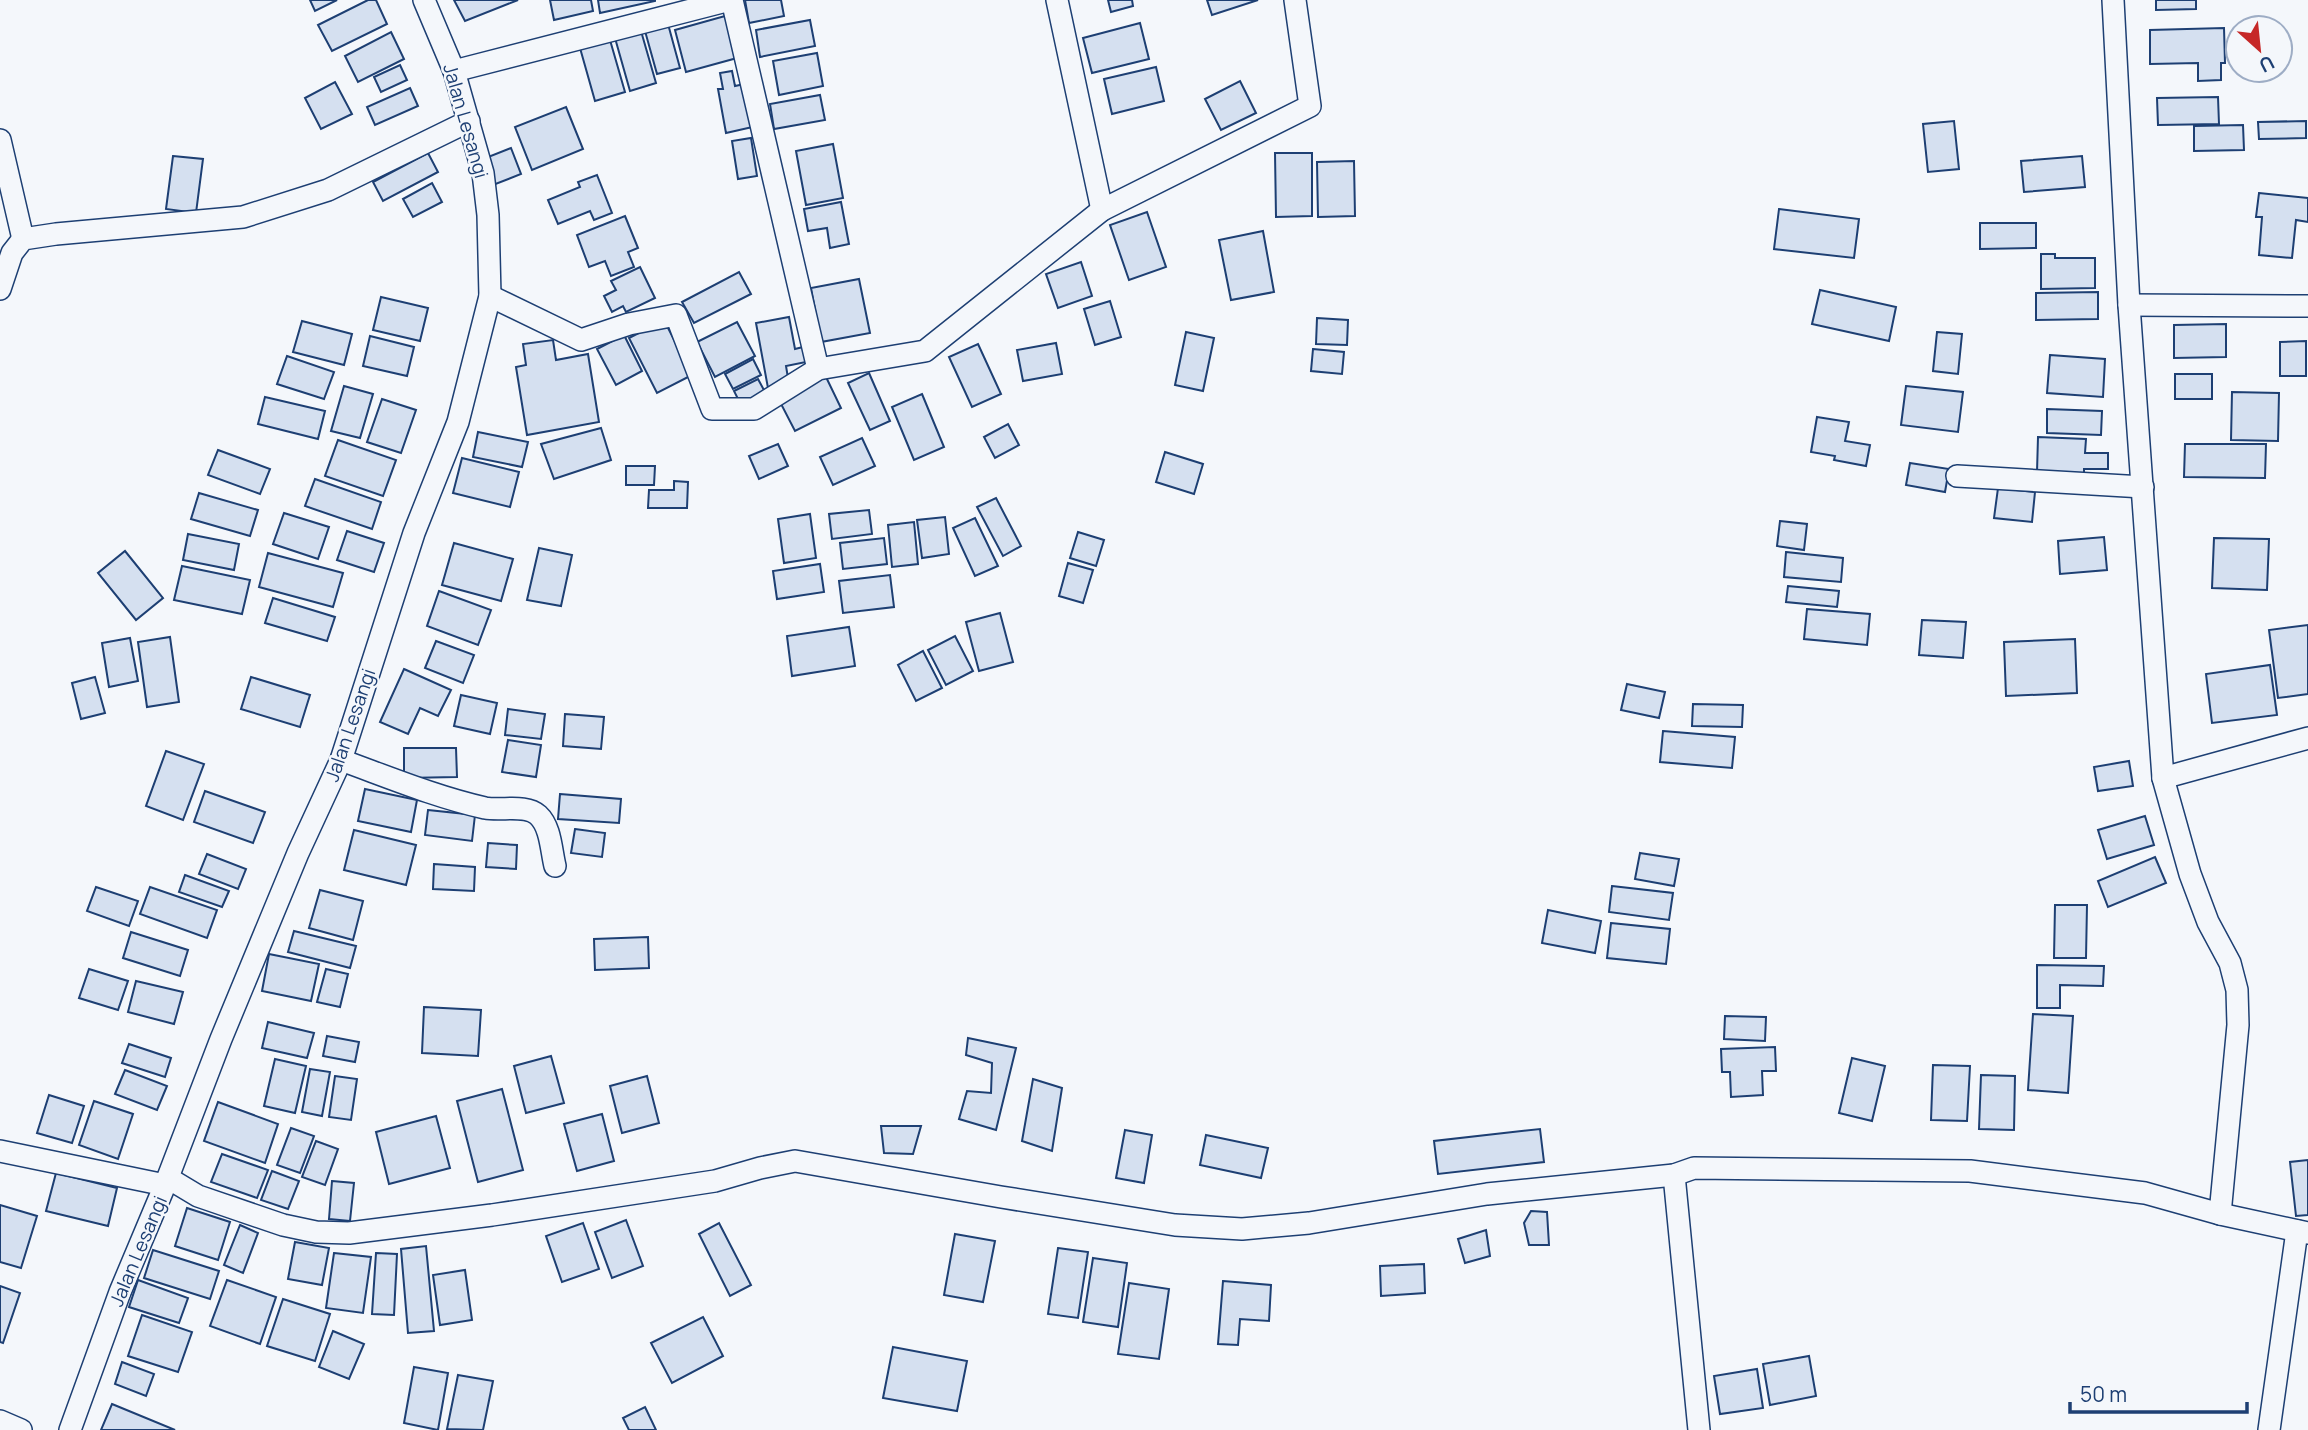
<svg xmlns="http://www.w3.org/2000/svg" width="2308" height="1430" viewBox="0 0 2308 1430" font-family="Manrope,sans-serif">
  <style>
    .building { fill: #d5e0f0; stroke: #1d3f73; stroke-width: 2 }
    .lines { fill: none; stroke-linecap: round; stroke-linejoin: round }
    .minor-casing { stroke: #1d3f73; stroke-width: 24 }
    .minor { stroke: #f4f7fb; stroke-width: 21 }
    .labels { text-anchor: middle; stroke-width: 5; stroke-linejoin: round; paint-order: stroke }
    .street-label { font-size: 19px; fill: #1d3f73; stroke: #f4f7fb }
  </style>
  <rect width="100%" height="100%" fill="#f4f7fb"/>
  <g class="building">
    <path d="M310,0H337L315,11Z"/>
    <path d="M368,0H376L387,24L332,51L318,25Z"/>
    <path d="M454,0H518L465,21Z"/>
    <path d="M550,0H591L593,11L554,20Z"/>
    <path d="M598,0H655V1L600,13Z"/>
    <path d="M745,0H781L784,16L749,23Z"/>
    <path d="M1108,0H1132L1133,6L1111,12Z"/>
    <path d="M1207,0H1258L1212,15Z"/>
    <path d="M2156,0H2196V9L2156,10Z"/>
    <path d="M725,16L737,58L686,72L675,30Z"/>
    <path d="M810,20L815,46L760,57L756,30Z"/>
    <path d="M1140,23L1149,59L1092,73L1083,38Z"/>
    <path d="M668,24L680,68L657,74L645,31Z"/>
    <path d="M2224,28L2225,63H2221V80L2198,81V63L2150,64V30Z"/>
    <path d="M641,31L656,83L630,91L615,38Z"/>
    <path d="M391,32L404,59L358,82L345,56Z"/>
    <path d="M610,40L625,92L595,101L580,48Z"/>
    <path d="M817,53L823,86L779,95L773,61Z"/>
    <path d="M400,65L407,80L381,92L374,77Z"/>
    <path d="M1156,67L1164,101L1112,114L1104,79Z"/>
    <path d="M732,71L735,86L749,83L757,126L726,133L718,89H723L720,73Z"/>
    <path d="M1240,81L1256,113L1221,130L1205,99Z"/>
    <path d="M335,82L352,114L321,129L305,98Z"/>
    <path d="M410,88L418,106L375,125L367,107Z"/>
    <path d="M820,95L825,120L774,129L770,104Z"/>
    <path d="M2218,97L2219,124L2158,125L2157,98Z"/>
    <path d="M566,107L583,149L532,170L515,127Z"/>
    <path d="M1954,121L1959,169L1928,172L1923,124Z"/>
    <path d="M2306,121V138L2259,139L2258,122Z"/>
    <path d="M2243,125L2244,150L2194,151V126Z"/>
    <path d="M751,138L757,176L738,179L732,141Z"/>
    <path d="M833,144L843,198L806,205L796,151Z"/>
    <path d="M511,148L521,174L493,185L483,159Z"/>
    <path d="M428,153L438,172L383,201L373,182Z"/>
    <path d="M1275,153H1312V216L1276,217Z"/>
    <path d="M173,156L203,159L196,213L166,209Z"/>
    <path d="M2082,156L2085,187L2024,192L2021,161Z"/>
    <path d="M1354,161L1355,216L1318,217L1317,162Z"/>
    <path d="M597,175L612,213L594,220L590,211L558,224L548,200L580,187L578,182Z"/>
    <path d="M432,183L442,202L413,217L403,199Z"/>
    <path d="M2259,193L2308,198V222L2296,220L2292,258L2259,255L2262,217H2256Z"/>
    <path d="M841,202L849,244L830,248L827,228L808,231L804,209Z"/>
    <path d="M1779,209L1859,219L1854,258L1774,249Z"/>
    <path d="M1147,212L1166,267L1129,280L1110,225Z"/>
    <path d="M625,216L638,248L628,252L634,267L611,276L605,261L589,267L577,235Z"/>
    <path d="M1980,223H2036V248L1980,249Z"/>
    <path d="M1263,231L1274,292L1231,300L1219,240Z"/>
    <path d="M2041,254H2055V258H2095V288L2041,289Z"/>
    <path d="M1081,262L1092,296L1058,308L1046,274Z"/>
    <path d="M640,267L655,298L626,312L623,306L612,312L604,296L616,290L611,281Z"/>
    <path d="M739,272L751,294L694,323L682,302Z"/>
    <path d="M859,279L870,333L821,342L811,288Z"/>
    <path d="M1820,290L1896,307L1889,341L1812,324Z"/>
    <path d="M2098,292V319L2036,320V293Z"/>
    <path d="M381,297L428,308L420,341L373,330Z"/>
    <path d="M1110,301L1121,337L1095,345L1084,309Z"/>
    <path d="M789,317L795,349L803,347L806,362L786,366L789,384L768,388L756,323Z"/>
    <path d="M1317,318L1348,320L1347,345L1316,344Z"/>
    <path d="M664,320L692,375L657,393L629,338Z"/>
    <path d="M302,321L352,334L344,365L293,352Z"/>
    <path d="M737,322L755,356L715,377L697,342Z"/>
    <path d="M2226,324V357L2174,358V325Z"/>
    <path d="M1186,332L1214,338L1203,391L1175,385Z"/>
    <path d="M1937,332L1962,334L1958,374L1933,371Z"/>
    <path d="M624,335L642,371L616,385L597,349Z"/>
    <path d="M370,336L414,347L407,376L363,366Z"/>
    <path d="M553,340L556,360L588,354L599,422L527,435L516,367L526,365L523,344Z"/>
    <path d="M2306,341V376H2280V342Z"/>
    <path d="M1056,343L1062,374L1023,381L1017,350Z"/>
    <path d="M978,344L1001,394L972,407L949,357Z"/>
    <path d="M1313,349L1344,352L1342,374L1311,371Z"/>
    <path d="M2050,355L2105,359L2103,397L2047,393Z"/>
    <path d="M287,356L334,372L324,399L277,384Z"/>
    <path d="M753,359L761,375L733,389L725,374Z"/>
    <path d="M869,373L890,421L870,430L848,383Z"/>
    <rect x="2175" y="374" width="37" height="25"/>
    <path d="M826,377L841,408L795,431L779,400Z"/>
    <path d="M758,379L765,392L741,405L734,391Z"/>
    <path d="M344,386L373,394L360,438L331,431Z"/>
    <path d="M1906,386L1963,392L1958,432L1901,425Z"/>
    <path d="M2232,392L2279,393L2278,441L2231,440Z"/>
    <path d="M922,394L944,447L914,460L892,407Z"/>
    <path d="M265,397L325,411L318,439L258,424Z"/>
    <path d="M382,399L416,410L401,453L367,442Z"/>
    <path d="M2047,409L2102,411L2101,435L2047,433Z"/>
    <path d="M1817,417L1849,422L1845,441L1870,445L1866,466L1834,460L1835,456L1811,452Z"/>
    <path d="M1008,424L1019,445L995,458L984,437Z"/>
    <path d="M601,428L611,460L554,479L541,444Z"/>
    <path d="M478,432L528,442L522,467L473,457Z"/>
    <path d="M2038,437L2086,439L2085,453H2108V469H2084V474L2037,472Z"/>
    <path d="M862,438L875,466L833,485L820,457Z"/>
    <path d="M338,440L396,460L383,496L325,476Z"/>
    <path d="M778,444L788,466L759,479L749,456Z"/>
    <path d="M2185,444H2266L2265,478L2184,477Z"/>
    <path d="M218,450L270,469L260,494L208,475Z"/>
    <path d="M1165,452L1203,464L1194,494L1156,482Z"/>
    <path d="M462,458L519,472L510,507L453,493Z"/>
    <path d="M1910,463L1949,469L1945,492L1906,485Z"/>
    <path d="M626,466H655L654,485H626Z"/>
    <path d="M315,479L381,502L372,529L305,506Z"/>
    <path d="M674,481L688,482L687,508H648L649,490H674Z"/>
    <path d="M1998,488L2035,492L2032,522L1994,518Z"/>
    <path d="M199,493L258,510L250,536L191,519Z"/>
    <path d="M996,498L1021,546L1003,556L977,507Z"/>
    <path d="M869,510L872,534L832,539L829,514Z"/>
    <path d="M284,513L329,527L318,559L273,544Z"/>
    <path d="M810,514L816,558L784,563L778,519Z"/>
    <path d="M945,517L949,554L922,558L917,520Z"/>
    <path d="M975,518L998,566L975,576L953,528Z"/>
    <path d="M1780,521L1807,524L1804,550L1777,546Z"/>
    <path d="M914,522L918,564L892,567L888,525Z"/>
    <path d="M347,531L384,543L374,572L337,560Z"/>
    <path d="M1078,532L1104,540L1096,566L1070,558Z"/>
    <path d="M188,534L239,544L234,570L183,560Z"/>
    <path d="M2104,537L2107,570L2060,574L2058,541Z"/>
    <path d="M884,538L887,564L843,569L840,543Z"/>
    <path d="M2214,538L2269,539L2267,590L2212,588Z"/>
    <path d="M454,543L513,559L501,601L442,585Z"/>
    <path d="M539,548L572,555L561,606L527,600Z"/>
    <path d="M125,551L163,598L136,620L98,573Z"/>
    <path d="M1786,552L1843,558L1841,582L1784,577Z"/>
    <path d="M268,553L343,573L333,607L259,587Z"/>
    <path d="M1068,563L1093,570L1083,603L1059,596Z"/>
    <path d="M820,564L824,592L777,599L773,571Z"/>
    <path d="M182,566L250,580L242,614L174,600Z"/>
    <path d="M890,575L894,607L843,613L839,581Z"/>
    <path d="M1788,586L1839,591L1837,607L1786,602Z"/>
    <path d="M439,591L491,610L478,645L427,626Z"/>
    <path d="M273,598L335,617L327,641L265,623Z"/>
    <path d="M1807,609L1870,614L1867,645L1804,639Z"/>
    <path d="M1000,613L1013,662L979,671L966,622Z"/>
    <path d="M1922,620L1966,622L1963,658L1919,655Z"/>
    <path d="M2308,625V694L2278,698L2269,630Z"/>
    <path d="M849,627L855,666L792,676L787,636Z"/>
    <path d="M955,636L973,671L946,685L928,650Z"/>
    <path d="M170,637L179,702L147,707L138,642Z"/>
    <path d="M130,638L138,681L109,687L102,643Z"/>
    <path d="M2075,639L2077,693L2006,696L2004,642Z"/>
    <path d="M436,641L474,655L463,683L425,668Z"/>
    <path d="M923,651L942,688L916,701L898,665Z"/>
    <path d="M2270,665L2277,715L2212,723L2206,674Z"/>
    <path d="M404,669L451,690L438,716L420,708L408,734L380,722Z"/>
    <path d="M95,677L105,713L81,719L72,683Z"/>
    <path d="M251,677L310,695L300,727L241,709Z"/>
    <path d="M1627,684L1665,692L1659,718L1621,710Z"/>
    <path d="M461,695L497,703L490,734L454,726Z"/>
    <path d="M1693,704L1743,705L1742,727L1692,726Z"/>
    <path d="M508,709L545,714L541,739L505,735Z"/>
    <path d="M565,714L604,717L601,749L563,746Z"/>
    <path d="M1663,731L1735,737L1732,768L1660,762Z"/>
    <path d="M508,740L541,745L536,777L502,772Z"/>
    <path d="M404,748H456L457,777L404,778Z"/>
    <path d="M166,751L204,764L183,820L146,806Z"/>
    <path d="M2129,761L2133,786L2098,791L2094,767Z"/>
    <path d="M365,789L417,800L411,832L358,821Z"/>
    <path d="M205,791L265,812L253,843L194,822Z"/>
    <path d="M560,794L621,799L619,823L558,819Z"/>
    <path d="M428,810L475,815L472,841L425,835Z"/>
    <path d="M2145,816L2154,845L2107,859L2098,830Z"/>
    <path d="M575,829L605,833L602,857L571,853Z"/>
    <path d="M354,830L416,845L406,885L344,870Z"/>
    <path d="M488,843L517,845L516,869L486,867Z"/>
    <path d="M1640,853L1679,859L1674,886L1635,879Z"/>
    <path d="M207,854L246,869L238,889L199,874Z"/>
    <path d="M2155,857L2166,883L2108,907L2098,881Z"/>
    <path d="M434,864L475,867L474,891L433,889Z"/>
    <path d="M185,875L229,891L222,907L179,892Z"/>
    <path d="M1612,886L1673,893L1669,920L1609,912Z"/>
    <path d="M96,887L138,901L129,926L87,911Z"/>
    <path d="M150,887L217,910L207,938L140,914Z"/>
    <path d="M320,890L363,901L353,940L309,928Z"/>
    <path d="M2055,905H2087L2086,958H2054Z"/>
    <path d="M1548,910L1601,921L1595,953L1542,943Z"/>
    <path d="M1611,923L1670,929L1666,964L1607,958Z"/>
    <path d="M294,931L356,946L350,968L288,952Z"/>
    <path d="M131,932L188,950L180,976L123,958Z"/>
    <path d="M648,937L649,968L595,970L594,939Z"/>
    <path d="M269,954L319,964L311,1001L262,991Z"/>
    <path d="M2037,965L2104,966L2103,986L2060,985V1008H2037Z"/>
    <path d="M89,969L128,981L118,1010L79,998Z"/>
    <path d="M326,969L348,974L340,1007L317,1002Z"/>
    <path d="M136,981L183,992L174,1024L128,1012Z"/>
    <path d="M424,1007L481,1010L478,1056L422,1053Z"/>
    <path d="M2033,1014L2073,1016L2068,1093L2028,1090Z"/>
    <path d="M1725,1016L1766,1017L1765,1041L1724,1039Z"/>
    <path d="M268,1022L314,1033L307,1058L262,1048Z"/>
    <path d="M327,1036L359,1042L355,1062L323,1056Z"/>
    <path d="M968,1038L1016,1048L996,1130L959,1119L967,1091L991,1093L992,1063L966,1055Z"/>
    <path d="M129,1044L171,1058L165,1077L122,1063Z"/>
    <path d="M1775,1047L1776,1071H1762L1763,1095L1731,1097L1730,1072H1722L1721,1049Z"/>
    <path d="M551,1056L564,1103L526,1113L514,1066Z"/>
    <path d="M1852,1058L1885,1066L1872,1121L1839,1113Z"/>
    <path d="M275,1059L306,1066L295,1113L264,1106Z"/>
    <path d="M1933,1065L1970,1066L1967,1121L1931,1120Z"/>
    <path d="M310,1069L330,1072L322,1116L302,1112Z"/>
    <path d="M125,1070L167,1086L157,1110L115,1094Z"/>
    <path d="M1981,1075L2015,1076L2014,1130L1979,1129Z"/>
    <path d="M335,1076L357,1079L351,1120L329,1117Z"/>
    <path d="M647,1076L659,1123L622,1133L610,1086Z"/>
    <path d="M1033,1079L1062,1088L1052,1151L1022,1141Z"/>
    <path d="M502,1089L523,1170L478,1182L457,1101Z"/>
    <path d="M49,1095L84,1106L72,1143L37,1133Z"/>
    <path d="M94,1101L133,1114L118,1159L79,1145Z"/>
    <path d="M218,1102L278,1124L265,1163L204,1141Z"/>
    <path d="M602,1114L614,1161L577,1171L564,1124Z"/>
    <path d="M436,1116L450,1168L389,1184L376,1132Z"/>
    <path d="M881,1126H921L913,1154L884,1153Z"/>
    <path d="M291,1128L314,1136L300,1173L277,1165Z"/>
    <path d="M1540,1129L1544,1162L1438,1174L1434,1141Z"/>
    <path d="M1125,1130L1152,1135L1144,1183L1116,1178Z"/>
    <path d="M1206,1135L1268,1148L1261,1178L1200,1165Z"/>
    <path d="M316,1141L338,1149L325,1185L302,1177Z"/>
    <path d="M222,1154L268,1170L257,1198L211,1182Z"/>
    <path d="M2308,1160V1215L2296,1216L2290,1162Z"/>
    <path d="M272,1171L299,1181L288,1209L261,1200Z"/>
    <path d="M56,1173L117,1188L108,1226L46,1211Z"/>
    <path d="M332,1181L354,1183L350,1221L329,1219Z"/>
    <path d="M0,1205L37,1216L21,1268L0,1262Z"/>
    <path d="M187,1208L230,1222L218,1260L175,1246Z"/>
    <path d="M1531,1211L1547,1212L1549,1245H1529L1524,1223Z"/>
    <path d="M626,1220L643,1266L612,1278L595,1232Z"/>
    <path d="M583,1223L599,1269L562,1282L546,1236Z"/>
    <path d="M719,1223L751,1285L730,1296L699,1234Z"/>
    <path d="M240,1225L258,1233L243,1273L224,1265Z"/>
    <path d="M1486,1230L1490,1256L1465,1263L1458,1239Z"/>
    <path d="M955,1234L995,1241L983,1302L944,1295Z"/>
    <path d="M295,1242L329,1248L322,1285L288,1279Z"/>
    <path d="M426,1246L434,1331L408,1333L401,1249Z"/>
    <path d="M1058,1248L1088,1252L1078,1318L1048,1314Z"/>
    <path d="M153,1250L219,1271L210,1299L144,1278Z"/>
    <path d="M334,1253L371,1257L363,1313L326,1308Z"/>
    <path d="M376,1253L397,1254L394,1315L372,1314Z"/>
    <path d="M1093,1258L1127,1263L1118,1327L1083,1322Z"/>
    <path d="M1424,1264L1425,1293L1381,1296L1380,1266Z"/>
    <path d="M465,1270L472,1320L440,1325L433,1275Z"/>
    <path d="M138,1280L188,1298L179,1323L129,1307Z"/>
    <path d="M227,1280L276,1297L260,1344L210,1326Z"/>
    <path d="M1223,1281L1271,1285L1269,1321L1240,1319L1238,1345L1218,1344Z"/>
    <path d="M1129,1283L1169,1289L1159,1359L1118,1354Z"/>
    <path d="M0,1286L20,1293L3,1343L0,1342Z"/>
    <path d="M283,1299L330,1314L315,1361L267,1346Z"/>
    <path d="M142,1315L192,1332L178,1372L128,1356Z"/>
    <path d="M703,1317L723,1356L672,1383L651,1343Z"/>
    <path d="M333,1331L364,1344L349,1379L319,1367Z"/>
    <path d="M893,1347L967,1361L957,1411L883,1398Z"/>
    <path d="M1809,1356L1816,1396L1770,1405L1763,1364Z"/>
    <path d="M122,1362L154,1374L146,1396L115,1384Z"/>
    <path d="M414,1367L448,1373L438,1430L404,1423Z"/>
    <path d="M1757,1369L1763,1408L1720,1414L1714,1376Z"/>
    <path d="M458,1375L493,1381L483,1430L447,1429Z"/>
    <path d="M112,1404L175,1430H101Z"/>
    <path d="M645,1407L656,1430H629L623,1418Z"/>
  </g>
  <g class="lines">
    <defs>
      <g id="minor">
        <path d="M732,0L818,369"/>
        <path d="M1057,0L1102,210"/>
        <path d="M2113,0L2129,305L2163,778L2190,874L2208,922L2230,963L2237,990L2238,1025L2220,1214"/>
        <path d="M454,71L730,0"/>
        <path d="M0,140L23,239"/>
        <path d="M0,289L12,253L23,239L56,234L243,217L328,190L469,121"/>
        <path d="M490,296L581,340L629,324L676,315L712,409H754L818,369L925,351L1102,210L1310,106L1295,0"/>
        <path d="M2129,305L2308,306"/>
        <path d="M1957,476L2143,487"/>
        <path d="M341,760C388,777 436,797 485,808C502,811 526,804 538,815C551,827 551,850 555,866"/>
        <path d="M2163,778L2308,738"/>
        <path d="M0,1151L165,1185"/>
        <path d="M1674,1175L1699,1430"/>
        <path d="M168,1178L198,1196L283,1225L316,1232L349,1233L492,1215L715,1181L760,1168L795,1161L1001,1197L1175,1225L1242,1229L1309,1223L1487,1194L1674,1175L1694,1168L1970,1171L2145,1193L2220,1214L2308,1233"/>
        <path d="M0,1421L21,1430"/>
        <path d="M70,1430L120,1292L165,1185L221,1039L298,853L341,760L414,533L458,422L490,296L488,215L483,173L454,71L424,0"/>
        <path d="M2269,1430L2297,1231"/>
      </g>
    </defs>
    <use href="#minor" class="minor-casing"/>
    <use href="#minor" class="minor"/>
  </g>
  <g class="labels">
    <g class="street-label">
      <text transform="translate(466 121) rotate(74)" y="7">Jalan Lesangi</text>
      <text transform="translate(350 725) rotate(-71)" y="7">Jalan Lesangi</text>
      <text transform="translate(138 1251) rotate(-67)" y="7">Jalan Lesangi</text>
    </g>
  </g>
  <g transform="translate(2259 49) rotate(153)"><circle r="33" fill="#f4f7fb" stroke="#9eadc5" stroke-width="2"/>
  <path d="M0-5L12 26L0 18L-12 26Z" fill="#c62828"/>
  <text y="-10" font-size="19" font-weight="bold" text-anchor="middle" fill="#1d3f73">U</text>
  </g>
  <path d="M2070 1402v10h177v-10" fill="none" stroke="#1d3f73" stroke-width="3.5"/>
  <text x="2080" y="1402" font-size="21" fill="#1d3f73" stroke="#f4f7fb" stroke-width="5" paint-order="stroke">50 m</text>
</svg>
